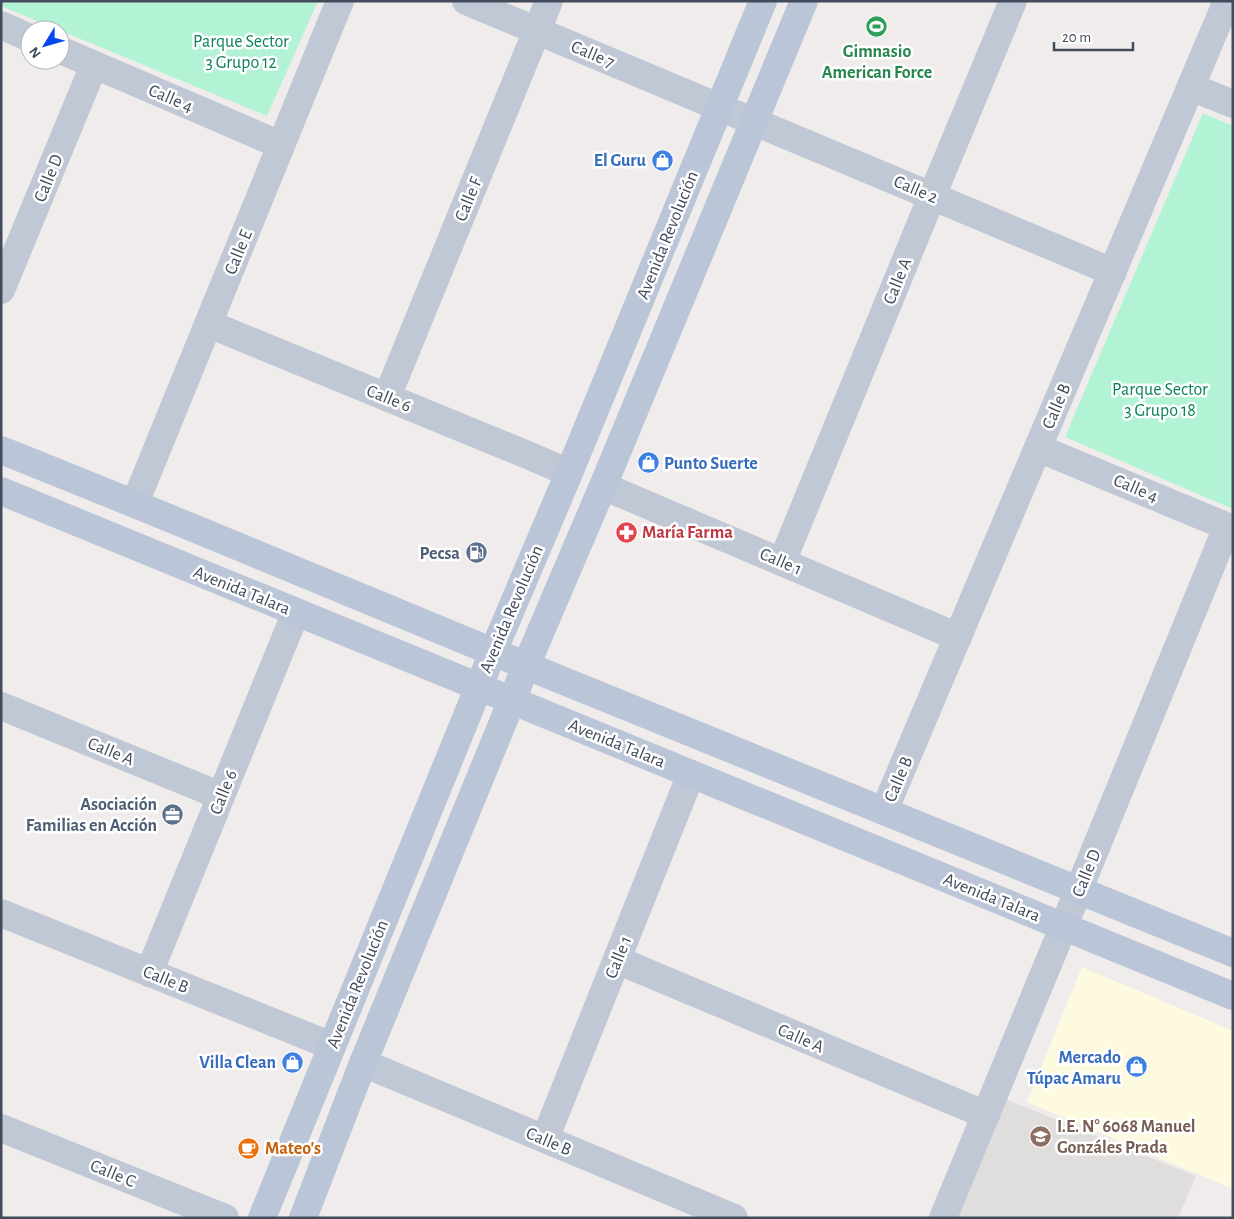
<svg xmlns="http://www.w3.org/2000/svg" width="1234" height="1219" viewBox="0 0 1234 1219" font-family="'Alegreya Sans',sans-serif">
  <style>
    .commercial { fill: #fefae0 }
    .education { fill: #e0dddd }
    .green { fill: #b3f3d5 }
    .lines { fill: none; stroke-linecap: round; stroke-linejoin: round }
    .street { stroke: #c0c8d5; stroke-width: 28 }
    .secondary { stroke: #bbc5d8; stroke-width: 28 }
    .labels { text-anchor: middle; stroke-width: 5; stroke-linejoin: round; paint-order: stroke }
    .park-label { font-size: 18px; fill: #0c8359; stroke: #fff }
    .leisure-label { font-size: 18px; font-weight: bold; fill: #27864d; stroke: #fff }
    .street-label { font-size: 18px; fill: #424b5b; stroke: #fff }
    .shop-label { font-size: 18px; font-weight: bold; fill: #366cbe; stroke: #fff; text-anchor: end }
    .health-label { font-size: 18px; font-weight: bold; fill: #be3a42; stroke: #fff; text-anchor: start }
    .service-label { font-size: 18px; font-weight: bold; fill: #4e5e75; stroke: #fff; text-anchor: end }
    .education-label { font-size: 18px; font-weight: bold; fill: #785e54; stroke: #fff; text-anchor: start }
    .food-label { font-size: 18px; font-weight: bold; fill: #c56008; stroke: #fff; text-anchor: start }
  </style>
  <rect width="100%" height="100%" fill="#efeceb"/>
  <path class="commercial" d="M1082,967L1233,1031V1189L1027,1102Z"/>
  <path class="education" d="M1000,1097L1196,1176L1178,1218H950Z"/>
  <g class="green">
    <path d="M1,1H318L267,116L1,6Z"/>
    <path d="M1203,113L1233,126V509L1065,437Z"/>
  </g>
  <g class="lines">
    <g class="street">
      <path d="M466,1L1113,272"/>
      <path d="M1,25L30,38"/>
      <path d="M60,50L281,145"/>
      <path d="M1191,87L1233,104"/>
      <path d="M1,290L94,65"/>
      <path d="M209,324L530,456L569,473"/>
      <path d="M387,397L549,1"/>
      <path d="M1038,448L1233,529"/>
      <path d="M603,486L958,637"/>
      <path d="M135,503L340,1"/>
      <path d="M782,562L932,196L1013,1"/>
      <path d="M1,706L221,796"/>
      <path d="M884,811L1227,1"/>
      <path d="M1,913L332,1046"/>
      <path d="M617,960L986,1115"/>
      <path d="M149,973L296,612"/>
      <path d="M363,1063L734,1218"/>
      <path d="M1,1128L225,1218"/>
      <path d="M545,1139L691,774"/>
      <path d="M943,1218L1079,889L1227,527"/>
    </g>
    <g class="secondary">
      <path d="M1,450C177,520 352,594 527,666C762,763 998,856 1233,953"/>
      <path d="M1,491L1233,996"/>
      <path d="M262,1218L493,652L569,473L763,1"/>
      <path d="M303,1218L363,1063L526,666L603,486L804,1"/>
    </g>
  </g>
  <defs>
    <symbol id="stadium-disc" viewBox="-11 -11 22 22"><circle r="9.5" fill="#2e9e5b" stroke="#fff"/><path d="M0-5a6.5 5 0 1 0 0 10a6.5 5 0 1 0 0-10ZM-3.5-1.8h7v3.6h-7Z" fill="#fff"/></symbol>
    <symbol id="shop-disc" viewBox="-11 -11 22 22"><circle r="9.5" fill="#3f7fe0" stroke="#fff"/><path d="M-5-2.5h2.3a2.7 3.5 0 0 1 5.4 0H5L5.5 6h-11ZM-1.5-2.5h3a1.5 2.3 0 0 0-3 0Z" fill="#fff"/></symbol>
    <symbol id="pharmacy-disc" viewBox="-11 -11 22 22"><circle r="9.5" fill="#e0444e" stroke="#fff"/><path d="M-2-6h4v4h4v4h-4v4h-4v-4h-4v-4h4Z" fill="#fff"/></symbol>
    <symbol id="fuel-disc" viewBox="-11 -11 22 22"><circle r="9.5" fill="#5c6f8a" stroke="#fff"/><path d="M-5.5-6h7V0h2V4h1.3V-2.5L3-4.5l.8-.8L6-3V5H2.5V1h-1V6h-7ZM-4.2-4.7v3.2H.2V-4.7Z" fill="#fff"/></symbol>
    <symbol id="office-disc" viewBox="-11 -11 22 22"><circle r="9.5" fill="#5c6f8a" stroke="#fff"/><path d="M-6-3h4V-5.5h4V-3h4V5H-6ZM-1-4.5V-3h2v-1.5ZM-6 0V1H6V0Z" fill="#fff"/></symbol>
    <symbol id="school-disc" viewBox="-11 -11 22 22"><circle r="9.5" fill="#8d6e63" stroke="#fff"/><path d="M0-5L7-2L0 1L-7-2ZM-4 1L0 2.5L4 1V4Q0 6-4 4Z" fill="#fff"/></symbol>
    <symbol id="cafe-disc" viewBox="-11 -11 22 22"><circle r="9.5" fill="#e8710a" stroke="#fff"/><path d="M-5.5-4.5H6V0H3Q3 3.5 0 3.5H-2.5Q-5.5 3.5-5.5 0ZM3-3.2v2h1.7v-2ZM-6 4.5H4V6H-6Z" fill="#fff"/></symbol>
  </defs>
  <g fill-rule="evenodd">
    <use href="#stadium-disc" x="864" y="14" width="25" height="25"/>
    <use href="#shop-disc" x="650" y="148" width="25" height="25"/>
    <use href="#shop-disc" x="636" y="450" width="25" height="25"/>
    <use href="#pharmacy-disc" x="614" y="520" width="25" height="25"/>
    <use href="#fuel-disc" x="464" y="540" width="25" height="25"/>
    <use href="#office-disc" x="160" y="802" width="25" height="25"/>
    <use href="#shop-disc" x="280" y="1050" width="25" height="25"/>
    <use href="#shop-disc" x="1124" y="1054" width="25" height="25"/>
    <use href="#school-disc" x="1028" y="1124" width="25" height="25"/>
    <use href="#cafe-disc" x="236" y="1136" width="25" height="25"/>
  </g>
  <g class="labels">
    <g class="park-label">
      <text x="241" y="47">Parque Sector<tspan x="241" dy="21">3 Grupo 12</tspan></text>
      <text x="1160" y="395">Parque Sector<tspan x="1160" dy="21">3 Grupo 18</tspan></text>
    </g>
    <g class="leisure-label">
      <text x="877" y="57">Gimnasio<tspan x="877" dy="21">American Force</tspan></text>
    </g>
    <g class="street-label">
      <text transform="translate(593 54) rotate(23)" y="6">Calle 7</text>
      <text transform="translate(171 98) rotate(23)" y="6">Calle 4</text>
      <text transform="translate(48 178) rotate(-68)" y="6">Calle D</text>
      <text transform="translate(916 189) rotate(23)" y="6">Calle 2</text>
      <text transform="translate(468 199) rotate(-68)" y="6">Calle F</text>
      <text transform="translate(667 235) rotate(-68)" y="6">Avenida Revolución</text>
      <text transform="translate(238 252) rotate(-68)" y="6">Calle E</text>
      <text transform="translate(897 281) rotate(-68)" y="6">Calle A</text>
      <text transform="translate(389 398) rotate(22)" y="6">Calle 6</text>
      <text transform="translate(1056 406) rotate(-67)" y="6">Calle B</text>
      <text transform="translate(1136 488) rotate(23)" y="6">Calle 4</text>
      <text transform="translate(781 561) rotate(23)" y="6">Calle 1</text>
      <text transform="translate(242 590) rotate(22)" y="6">Avenida Talara</text>
      <text transform="translate(511 609) rotate(-67)" y="6">Avenida Revolución</text>
      <text transform="translate(617 743) rotate(22)" y="6">Avenida Talara</text>
      <text transform="translate(111 751) rotate(22)" y="6">Calle A</text>
      <text transform="translate(898 779) rotate(-67)" y="6">Calle B</text>
      <text transform="translate(223 792) rotate(-68)" y="6">Calle 6</text>
      <text transform="translate(1086 873) rotate(-68)" y="6">Calle D</text>
      <text transform="translate(992 897) rotate(22)" y="6">Avenida Talara</text>
      <text transform="translate(618 957) rotate(-68)" y="6">Calle 1</text>
      <text transform="translate(166 979) rotate(22)" y="6">Calle B</text>
      <text transform="translate(357 984) rotate(-68)" y="6">Avenida Revolución</text>
      <text transform="translate(801 1038) rotate(23)" y="6">Calle A</text>
      <text transform="translate(549 1141) rotate(23)" y="6">Calle B</text>
      <text transform="translate(113 1173) rotate(22)" y="6">Calle C</text>
    </g>
    <g class="shop-label">
      <text x="646" y="166">El Guru</text>
      <text x="664" y="469" text-anchor="start">Punto Suerte</text>
      <text x="1121" y="1063">Mercado<tspan x="1121" dy="21">Túpac Amaru</tspan></text>
      <text x="276" y="1068">Villa Clean</text>
    </g>
    <g class="health-label">
      <text x="642" y="538">María Farma</text>
    </g>
    <g class="service-label">
      <text x="460" y="559">Pecsa</text>
      <text x="157" y="810">Asociación<tspan x="157" dy="21">Familias en Acción</tspan></text>
    </g>
    <g class="education-label">
      <text x="1057" y="1132">I.E. N° 6068 Manuel<tspan x="1057" dy="21">Gonzáles Prada</tspan></text>
    </g>
    <g class="food-label">
      <text x="265" y="1154">Mateo's</text>
    </g>
  </g>
  <rect width="1234" height="1219" fill="none" stroke="#424b5b" stroke-width="5"/>
  <g transform="translate(45 45) rotate(233)"><circle r="24" fill="#ffffff" stroke="#b3b7bd"/>
  <path d="M0-4L9 19L0 12L-9 19Z" fill="#0548ef"/>
  <text y="-8" font-size="14" font-weight="bold" text-anchor="middle" fill="#424b5b">N</text>
  </g>
  <path d="M1054 42v8h79v-8" fill="none" stroke="#424b5b" stroke-width="2.5"/>
  <text x="1062" y="42" font-size="15" fill="#424b5b" stroke="#ffffff" stroke-width="4" paint-order="stroke">20 m</text>
</svg>
